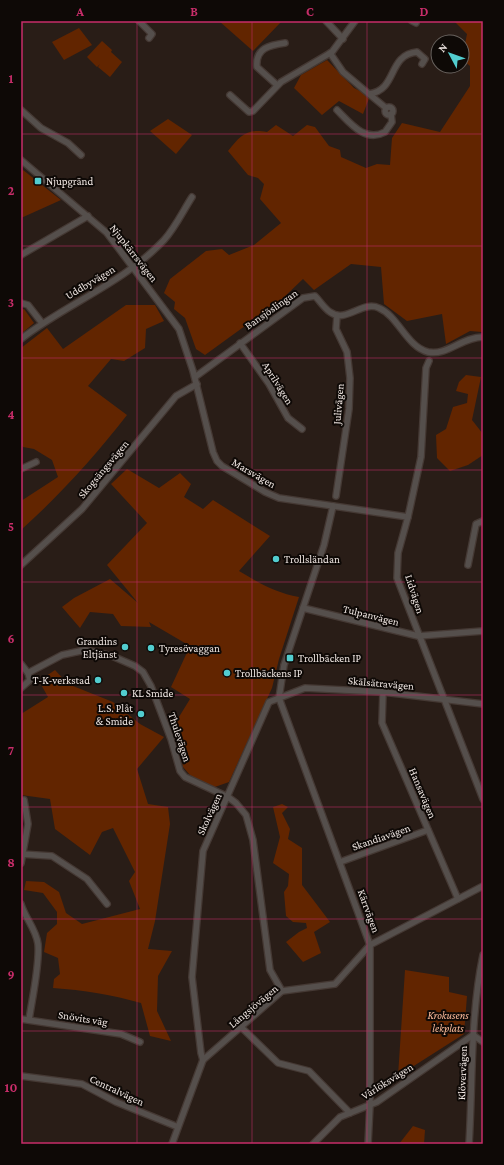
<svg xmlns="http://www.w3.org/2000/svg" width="504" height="1165" viewBox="0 0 504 1165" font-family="'Crimson Pro',serif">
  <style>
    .green { fill: #622500 }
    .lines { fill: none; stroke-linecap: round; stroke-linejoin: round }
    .minor-casing { stroke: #453934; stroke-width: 8 }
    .minor { stroke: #554f4c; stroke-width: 5.5 }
    .grid { fill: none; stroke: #c72d69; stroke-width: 1; stroke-opacity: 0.55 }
    .poi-dot { fill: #52cdcf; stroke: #0e0906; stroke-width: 1.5 }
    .labels { text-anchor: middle; stroke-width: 4; stroke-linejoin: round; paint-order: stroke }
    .poi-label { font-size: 11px; fill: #f0e7e3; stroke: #0e0906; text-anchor: start }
    .street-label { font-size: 11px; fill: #f0e7e3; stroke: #0e0906 }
    .park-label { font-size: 11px; font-style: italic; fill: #fdbb9b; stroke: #0e0906 }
    .neatline { fill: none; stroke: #c72d69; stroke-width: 1.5 }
    .grid-label { font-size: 13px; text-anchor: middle; font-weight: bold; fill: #c72d69 }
  </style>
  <rect width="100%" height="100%" fill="#291d17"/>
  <g class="green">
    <path d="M219,21H282L253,51Z"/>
    <path d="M454,21H483L482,332L470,331L446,344L442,314L407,321L384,304L381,267L351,264L314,290L303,279L281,300L205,355L196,349L185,318L174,309L175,302L164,293L170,279L206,251L222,249L229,255L254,245L281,223L260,199L264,184L258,178L248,175L228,151C240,136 246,128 267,132L276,125L293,136L307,125L315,127L329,146L340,150L341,157L366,168L377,164L390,165L392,138L402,123L440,132L470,86V66L462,59L467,34Z"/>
    <path d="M79,28L92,45L64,60L52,42Z"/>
    <path d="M102,41L112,50L111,52L122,62L110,77L98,67L100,64L97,67L87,57Z"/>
    <path d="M327,60L354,88L370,96L363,114L339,101L322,115L294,88L301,75Z"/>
    <path d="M168,119L192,135L176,154L150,131Z"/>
    <path d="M23,170L61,200L21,218V172Z"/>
    <path d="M126,305H155L164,321L146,329L145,348L124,361L111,359L88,386L127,415C95,456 60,495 21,530V501L58,477L52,460L34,449L23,447L21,444V348L47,328L63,349Z"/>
    <path d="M24,309L34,323L21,334V310Z"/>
    <path d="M466,375L481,377L472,420L483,434V455L468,465L450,471L437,458L436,435L446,429L453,407L467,403L468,394L456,391L459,382Z"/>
    <path d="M127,469L159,488L180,473L191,484L184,497L203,509L213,500L270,536L239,571C259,583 276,593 299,597L279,659L272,688L229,782L212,788L190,775L183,767L174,725L190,699L171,687L190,646L149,622L151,627L121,626L113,614L90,612L80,628L62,607L74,598L110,579L138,603L107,565L147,523L111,484Z"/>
    <path d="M55,670L68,684L113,702L140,724L164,737L137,769L148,804L168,807L170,824L155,921L148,949L172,951L158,976L157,1011L171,1041L150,1036L141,1003C113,995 83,990 53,988L54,979L60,974L58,958L44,952L47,933L57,924V912L43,893L24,890L26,881L44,882L59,892L66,913L82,924L140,909L129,881L135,872L113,828L102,832L90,855L55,829L50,799L21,795V714L48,697L39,681Z"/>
    <path d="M282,804L288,807L282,813L290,829L288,839L302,848V885L330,922L314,932L321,953L303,962L286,942L299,932L307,928L306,923L293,922L286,916L284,892L288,886L289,874L273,863L280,837L273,807Z"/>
    <path d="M405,970L449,977V992L467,996L464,1034L398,1076Z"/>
    <path d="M413,1126L425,1130L424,1144H399Z"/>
  </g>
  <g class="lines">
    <defs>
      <g id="minor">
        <path d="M139,21L152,34L149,38"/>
        <path d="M326,21L343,39"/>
        <path d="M412,21L416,23"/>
        <path d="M330,53L343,72L369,94C398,90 387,55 417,52L425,59L422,64"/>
        <path d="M277,85L257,67C255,48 270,45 285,43"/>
        <path d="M369,94L386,108"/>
        <path d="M230,95L249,112L253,111L281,82L332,52L355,21"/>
        <circle cx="389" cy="111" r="4"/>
        <path d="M21,110L41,128L68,143L81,155"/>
        <path d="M337,110C350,123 365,143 385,132L392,122L391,114"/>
        <path d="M21,160L107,233L179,329L193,371L213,452L217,461L222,466L265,492L279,498L408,517"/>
        <path d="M21,255L88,216"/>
        <path d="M21,303L28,305L42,323"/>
        <path d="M21,339C66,304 124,283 164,240C175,228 183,211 192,197"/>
        <path d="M240,343L269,384L288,418L302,429"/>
        <path d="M429,361L426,368L421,457L408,517L398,553L397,578L483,799"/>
        <path d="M195,377L303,298L315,296C320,301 324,308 330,312C346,324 362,300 379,308C398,316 407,347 428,352C447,356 462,337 483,337"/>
        <path d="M21,469L36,462"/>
        <path d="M336,496L349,409L350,378L347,352L336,329L337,316"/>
        <path d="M333,506L324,545L284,665L279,698L370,945V1105L368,1144"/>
        <path d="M21,565L82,509L176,396L197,384"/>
        <path d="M468,565L476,524L483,521"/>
        <path d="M303,608L418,636L483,631"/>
        <path d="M21,664L28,673L30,680L21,688"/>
        <path d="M28,673L62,655L85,650L112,656L135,666L143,672L151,686L171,739L180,771L185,777L228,797L236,803L246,815L253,840L270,970L282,991"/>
        <path d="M383,692L382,723L458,899"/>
        <path d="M21,854L52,856L87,879L107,904"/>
        <path d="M340,862L428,830"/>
        <path d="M21,863L28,824L24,800"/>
        <path d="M21,904C25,918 36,929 38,944C40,964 32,999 29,1020"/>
        <path d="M21,1019L121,1034L140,1042"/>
        <path d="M242,1028L278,1063L309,1071L350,1113"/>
        <path d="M203,1060L282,991L335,984L370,945L483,886"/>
        <path d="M21,1076L82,1084L116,1102L178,1127"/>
        <path d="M172,1144L203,1060L201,1053L192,977L203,851L269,702L305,688L383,692L483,704"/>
        <path d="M313,1144L340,1117L377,1102L473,1035L483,1042"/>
        <path d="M469,1144C473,1081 470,1017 483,955"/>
      </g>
    </defs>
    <use href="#minor" class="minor-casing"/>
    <use href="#minor" class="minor"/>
  </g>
  <path class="grid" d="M137,21V1144M252,21V1144M367,21V1144M21,134H483M21,246H483M21,358H483M21,470H483M21,582H483M21,695H483M21,807H483M21,919H483M21,1031H483"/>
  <g class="poi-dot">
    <rect x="34" y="177" width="8" height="8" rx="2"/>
    <circle cx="276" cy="559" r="4"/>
    <circle cx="125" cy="647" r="4"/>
    <circle cx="151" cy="648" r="4"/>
    <rect x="286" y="654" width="8" height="8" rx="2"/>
    <circle cx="227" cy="673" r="4"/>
    <circle cx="98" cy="680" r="4"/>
    <circle cx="124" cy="693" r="4"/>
    <circle cx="141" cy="714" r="4"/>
  </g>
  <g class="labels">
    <g class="poi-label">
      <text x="46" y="185">Njupgränd</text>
      <text x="284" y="563">Trollsländan</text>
      <text x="117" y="645" text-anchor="end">Grandins<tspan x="117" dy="13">Eltjänst</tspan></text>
      <text x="159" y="652">Tyresövaggan</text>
      <text x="298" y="662">Trollbäcken IP</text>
      <text x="235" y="677">Trollbäckens IP</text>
      <text x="90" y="684" text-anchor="end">T-K-verkstad</text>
      <text x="132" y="697">KL Smide</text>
      <text x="133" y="712" text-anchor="end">L.S. Plåt<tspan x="133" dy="13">&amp; Smide</tspan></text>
    </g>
    <g class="street-label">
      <text transform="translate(134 253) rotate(52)" y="4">Njupkärrsvägen</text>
      <text transform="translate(90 282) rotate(-31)" y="4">Uddbyvägen</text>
      <text transform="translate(271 309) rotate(-35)" y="4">Bansjöslingan</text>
      <text transform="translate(278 383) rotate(58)" y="4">Aprilvägen</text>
      <text transform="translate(338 404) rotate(-85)" y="4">Julivägen</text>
      <text transform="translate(103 469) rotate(-50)" y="4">Skogsängsvägen</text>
      <text transform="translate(254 473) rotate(30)" y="4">Marsvägen</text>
      <text transform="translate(415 594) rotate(72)" y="4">Lidvägen</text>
      <text transform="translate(371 615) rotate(14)" y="4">Tulpanvägen</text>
      <text transform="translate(381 683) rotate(5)" y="4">Skälsätravägen</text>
      <text transform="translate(180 737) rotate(72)" y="4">Thulevägen</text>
      <text transform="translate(423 793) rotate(67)" y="4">Hansavägen</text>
      <text transform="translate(209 814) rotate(-65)" y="4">Skolvägen</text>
      <text transform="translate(381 837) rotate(-19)" y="4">Skandiavägen</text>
      <text transform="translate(369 911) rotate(70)" y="4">Kärrvägen</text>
      <text transform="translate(253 1006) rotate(-40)" y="4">Långsjövägen</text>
      <text transform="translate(83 1018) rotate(9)" y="4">Snövits väg</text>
      <text transform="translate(462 1073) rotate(-88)" y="4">Klövervägen</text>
      <text transform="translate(387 1081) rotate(-32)" y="4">Vårlöksvägen</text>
      <text transform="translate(117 1090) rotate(25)" y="4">Centralvägen</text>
    </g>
    <g class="park-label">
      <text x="448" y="1019">Krokusens<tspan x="448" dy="13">lekplats</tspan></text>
    </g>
  </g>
  <rect width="504" height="1165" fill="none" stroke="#0e0906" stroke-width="44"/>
  <g transform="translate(450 54) rotate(311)"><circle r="19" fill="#0e0906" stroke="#68625e"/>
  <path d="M0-3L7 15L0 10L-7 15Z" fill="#52cdcf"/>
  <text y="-6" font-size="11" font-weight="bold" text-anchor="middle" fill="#f0e7e3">N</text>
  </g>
  <rect x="22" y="22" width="460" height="1121" class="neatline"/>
  <g class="grid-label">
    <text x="80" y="16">A</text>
    <text x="194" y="16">B</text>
    <text x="310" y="16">C</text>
    <text x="424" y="16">D</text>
    <text x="11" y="83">1</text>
    <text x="11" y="195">2</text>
    <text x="11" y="307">3</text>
    <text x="11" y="419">4</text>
    <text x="11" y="531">5</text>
    <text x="11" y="643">6</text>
    <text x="11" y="755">7</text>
    <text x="11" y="867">8</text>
    <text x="11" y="979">9</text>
    <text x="11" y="1092">10</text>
  </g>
</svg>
